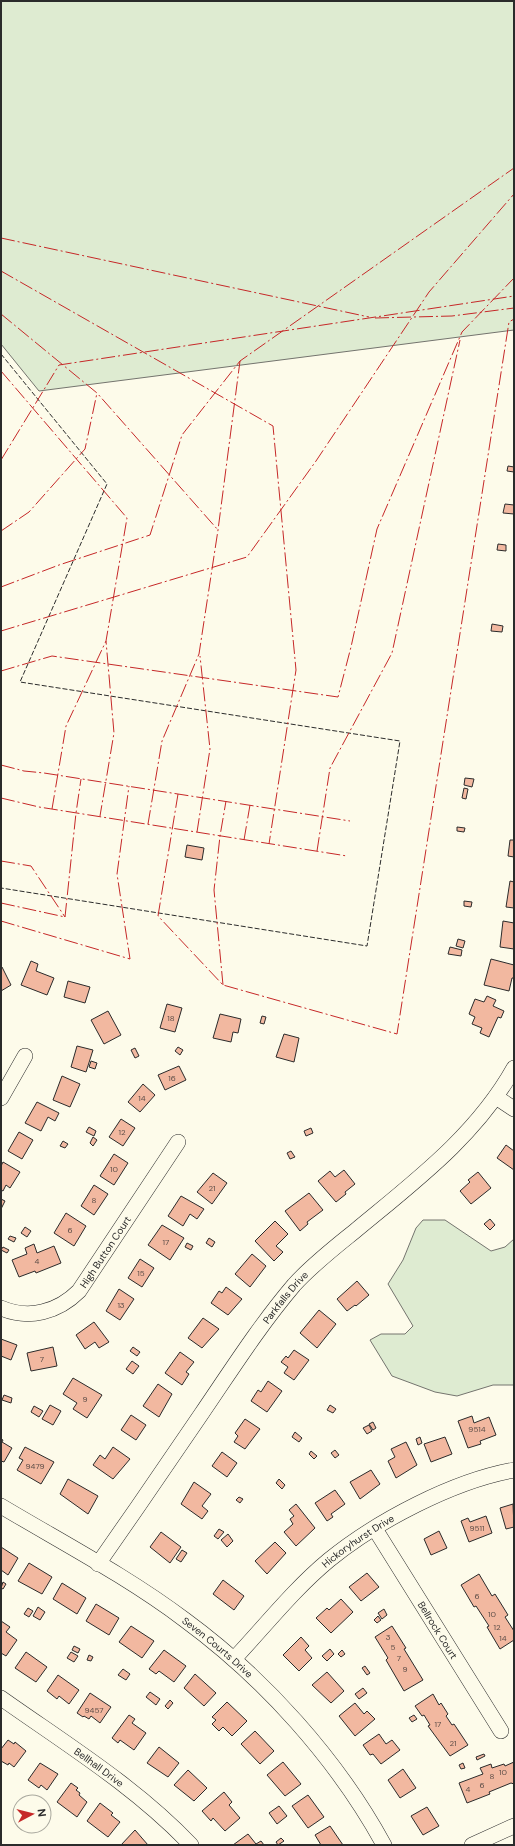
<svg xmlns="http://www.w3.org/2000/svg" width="515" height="1846" viewBox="0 0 515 1846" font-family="'DM Sans',sans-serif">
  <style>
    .green { fill: #deebd1; stroke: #74746e }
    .building { fill: #f2b8a0; stroke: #2b2b2b }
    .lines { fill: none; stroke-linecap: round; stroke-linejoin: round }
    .minor-casing { stroke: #2b2b2b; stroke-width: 16 }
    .minor { stroke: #fdfbea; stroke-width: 15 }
    .fence { stroke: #2b2b2b; stroke-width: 1; stroke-dasharray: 5 2; stroke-linecap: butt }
    .power { stroke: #c62828; stroke-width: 1; stroke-dasharray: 14 3 2 3; stroke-linecap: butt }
    .labels { text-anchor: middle; stroke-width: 3; stroke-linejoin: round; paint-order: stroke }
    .number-label { font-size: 8px; fill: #5d4e48 }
    .street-label { font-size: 10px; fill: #2b2b2b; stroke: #fdfbea }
  </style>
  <rect width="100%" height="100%" fill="#fdfbea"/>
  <g class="green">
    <path d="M1,1H514V330L39,391L1,344Z"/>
    <path d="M423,1220H445L491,1251L505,1247L514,1239V1385H493L457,1396L435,1392L392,1376L370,1340L381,1334H405L413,1326L388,1284L403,1260L416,1228Z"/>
  </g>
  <g class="building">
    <path d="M508,466L514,467V472L507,471Z"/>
    <path d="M505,504L514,505V514L503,513Z"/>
    <path d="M498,544L506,545V551L497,550Z"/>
    <path d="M492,624L503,626L502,632L491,631Z"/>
    <path d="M465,778L474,779L472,787L464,785Z"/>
    <path d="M464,788L468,789L466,799L462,798Z"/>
    <path d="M457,827L465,828L464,832L457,831Z"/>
    <path d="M510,840H514V857L508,856Z"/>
    <path d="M187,845L204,848L202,860L185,857Z"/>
    <path d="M510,881L514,882V908L506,907Z"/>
    <path d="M464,901L472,902L471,907L464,906Z"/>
    <path d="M503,921L514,923V949L500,947Z"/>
    <path d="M458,939L465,941L463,948L456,946Z"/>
    <path d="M450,947L462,950L461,956L448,954Z"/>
    <path d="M491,959L514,965V978H512L509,991L484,985Z"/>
    <path d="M31,961L38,964L36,971L54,978L47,995L21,985Z"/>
    <path d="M2,967L11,985L1,991V968Z"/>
    <path d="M68,981L90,987L85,1003L64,997Z"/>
    <path d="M487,996L496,1000L493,1006L504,1011L501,1018L498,1017L489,1037L480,1033L482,1028L472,1024L475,1017L469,1014L475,999L484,1002Z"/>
    <path d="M167,1004L182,1008L175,1032L160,1028Z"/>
    <path d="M108,1011L121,1035L104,1044L91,1020Z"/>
    <path d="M220,1014L241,1019L238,1033L233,1032L231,1042L213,1038Z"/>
    <path d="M262,1016L266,1017L264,1024L260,1023Z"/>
    <path d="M284,1034L299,1038L294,1062L276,1057Z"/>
    <path d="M77,1046L93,1050L86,1072L71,1067Z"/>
    <path d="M178,1047L183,1050L180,1055L175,1051Z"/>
    <path d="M135,1048L139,1056L135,1058L131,1050Z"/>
    <path d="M91,1061L97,1063L95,1069L89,1067Z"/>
    <path d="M179,1066L186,1080L165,1090L158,1075Z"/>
    <path d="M62,1076L80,1084L70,1107L53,1100Z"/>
    <path d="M143,1084L155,1095L140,1112L128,1102Z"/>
    <path d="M37,1102L59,1113L55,1121L48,1117L41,1131L25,1123Z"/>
    <path d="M121,1119L135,1128L123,1146L109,1137Z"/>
    <path d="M89,1127L96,1131L94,1136L86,1132Z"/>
    <path d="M311,1128L313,1133L306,1136L304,1131Z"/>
    <path d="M19,1132L33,1140L22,1159L8,1151Z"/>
    <path d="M93,1137L97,1140L93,1146L90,1143Z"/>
    <path d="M63,1141L68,1144L65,1148L60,1146Z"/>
    <path d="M506,1145L514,1151V1170L497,1158Z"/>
    <path d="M291,1151L295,1157L290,1159L287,1153Z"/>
    <path d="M114,1154L128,1163L114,1185L100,1176Z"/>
    <path d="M3,1162L20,1172L10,1188L6,1185L3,1191L1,1190V1166Z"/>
    <path d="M344,1170L355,1184L345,1192L346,1194L336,1202L318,1181L330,1171L335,1177Z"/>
    <path d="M478,1172L491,1188L471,1204L460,1191L470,1182L468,1180Z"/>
    <path d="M213,1173L227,1183L212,1204L197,1192Z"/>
    <path d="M94,1185L108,1194L94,1215L81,1206Z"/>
    <path d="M309,1193L323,1210L307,1222L308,1224L300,1231L285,1211Z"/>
    <path d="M181,1196L204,1209L197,1219L190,1214L183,1226L168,1216Z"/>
    <path d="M1,1199L5,1201L1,1209Z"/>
    <path d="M66,1213L86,1226L74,1246L54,1233Z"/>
    <path d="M490,1219L495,1225L490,1230L484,1224Z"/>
    <path d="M275,1221L288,1234L276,1246L283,1252L274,1261L255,1241Z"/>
    <path d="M162,1225L184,1238L170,1260L148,1245Z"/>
    <path d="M25,1227L31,1231L27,1237L21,1233Z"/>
    <path d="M10,1236L16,1238L14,1242L8,1239Z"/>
    <path d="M209,1238L215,1242L212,1247L206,1243Z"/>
    <path d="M187,1243L193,1246L191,1250L185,1247Z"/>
    <path d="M34,1244L37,1253L54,1246L61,1263L36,1273L35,1271L19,1277L12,1260L27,1254L25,1248Z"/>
    <path d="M3,1247L9,1250L7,1253L1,1250Z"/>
    <path d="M252,1254L266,1266L250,1287L235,1274Z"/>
    <path d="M140,1259L154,1268L142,1287L128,1278Z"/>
    <path d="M357,1281L369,1295L356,1306L355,1305L347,1311L337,1299Z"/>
    <path d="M226,1287L242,1299L228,1315L211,1303L219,1291L222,1293Z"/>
    <path d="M119,1289L134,1299L120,1320L106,1311Z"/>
    <path d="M319,1310L336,1324L317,1348L300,1333Z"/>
    <path d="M203,1318L219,1329L202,1348L188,1338Z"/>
    <path d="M94,1322L109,1342L99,1348L95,1342L85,1349L76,1335Z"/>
    <path d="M1,1339L17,1345L11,1360L1,1356Z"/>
    <path d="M53,1347L57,1366L31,1371L27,1353Z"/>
    <path d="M133,1347L140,1352L137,1356L130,1351Z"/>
    <path d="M294,1350L309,1360L294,1380L284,1373L288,1367L281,1362L286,1356L288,1358Z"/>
    <path d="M180,1352L194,1362L186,1372L189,1374L182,1385L165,1373Z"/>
    <path d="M132,1361L139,1366L133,1374L126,1369Z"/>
    <path d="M73,1378L102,1395L87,1418L73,1409L77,1403L63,1394Z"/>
    <path d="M268,1381L282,1391L267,1412L251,1401L258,1390L261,1392Z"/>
    <path d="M158,1384L172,1394L159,1417L143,1406Z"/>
    <path d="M4,1395L12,1398L11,1403L2,1400Z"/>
    <path d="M50,1405L61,1411L53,1425L42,1419Z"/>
    <path d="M330,1405L336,1409L333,1413L327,1410Z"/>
    <path d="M34,1406L43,1411L39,1417L31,1412Z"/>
    <path d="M131,1415L146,1425L136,1440L121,1430Z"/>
    <path d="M472,1416L474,1423L489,1417L496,1435L480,1441L481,1444L468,1448L458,1421Z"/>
    <path d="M245,1419L260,1429L245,1449L234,1442L238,1436L235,1433Z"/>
    <path d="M373,1422L376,1428L373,1430L369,1424Z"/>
    <path d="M369,1425L372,1431L367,1434L363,1428Z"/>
    <path d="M295,1432L302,1438L299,1442L292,1437Z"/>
    <path d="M420,1437L422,1443L418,1445L416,1439Z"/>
    <path d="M445,1437L452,1454L431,1462L424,1444Z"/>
    <path d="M1,1439L3,1440L2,1442L12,1448L4,1462L1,1461Z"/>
    <path d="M406,1442L417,1465L396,1478L388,1461L395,1457L391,1449Z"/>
    <path d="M25,1447L54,1462L41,1484L17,1470L23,1460L19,1458Z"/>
    <path d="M113,1447L130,1459L113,1479L93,1465L100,1455L105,1459Z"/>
    <path d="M335,1450L339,1455L335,1458L331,1453Z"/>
    <path d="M311,1451L317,1456L314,1459L309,1454Z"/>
    <path d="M222,1452L237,1463L227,1477L212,1466Z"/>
    <path d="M371,1470L380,1484L360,1499L350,1482Z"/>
    <path d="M68,1479L98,1496L88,1514L60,1494Z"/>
    <path d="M279,1479L285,1485L282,1489L276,1483Z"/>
    <path d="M194,1482L211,1494L202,1506L208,1511L202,1519L181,1504Z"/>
    <path d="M335,1490L345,1504L331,1514L333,1517L327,1521L315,1503Z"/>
    <path d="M239,1497L243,1499L240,1503L236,1500Z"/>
    <path d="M296,1504L315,1528L296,1546L284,1532L293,1524L290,1519L294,1516L289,1510Z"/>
    <path d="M513,1504L514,1527L506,1529L500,1508Z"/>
    <path d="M486,1516L492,1533L469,1542L461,1521L468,1518L470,1522Z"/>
    <path d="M219,1529L224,1532L218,1539L214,1536Z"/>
    <path d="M439,1531L447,1548L431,1555L424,1539Z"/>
    <path d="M161,1532L181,1547L170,1563L150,1547Z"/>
    <path d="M228,1534L233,1541L227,1547L221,1540Z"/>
    <path d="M275,1542L286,1553L267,1574L255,1561Z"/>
    <path d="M1,1547L18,1558L8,1575L1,1570Z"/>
    <path d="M182,1550L187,1553L181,1562L176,1559Z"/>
    <path d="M29,1563L52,1577L42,1594L18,1581Z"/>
    <path d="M367,1573L379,1587L361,1601L349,1587Z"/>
    <path d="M479,1574L492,1596L495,1594L508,1615L505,1617L514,1631V1640L500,1649L487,1627L489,1626L476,1606L474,1607L461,1585Z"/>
    <path d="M223,1580L244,1596L234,1610L213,1594Z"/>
    <path d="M3,1582L6,1584L3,1589L1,1588Z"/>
    <path d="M62,1583L86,1598L77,1614L53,1599Z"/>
    <path d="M341,1599L353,1612L331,1633L316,1618L327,1608L329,1610Z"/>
    <path d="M96,1604L119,1618L109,1635L86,1621Z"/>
    <path d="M38,1607L45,1612L40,1620L33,1616Z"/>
    <path d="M28,1608L33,1611L29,1617L24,1614Z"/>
    <path d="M384,1609L387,1615L382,1619L378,1613Z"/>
    <path d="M378,1616L381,1620L377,1623L374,1620Z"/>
    <path d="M1,1621L10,1627L6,1632L17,1640L6,1656L1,1653Z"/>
    <path d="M131,1626L154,1641L142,1658L119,1642Z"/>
    <path d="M392,1626L406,1648L404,1649L423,1680L404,1691L386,1660L388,1658L375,1637Z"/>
    <path d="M301,1637L309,1646L305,1650L312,1658L299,1671L283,1655Z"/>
    <path d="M74,1646L80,1649L78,1653L72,1650Z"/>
    <path d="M330,1649L334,1654L327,1661L322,1656Z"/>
    <path d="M164,1650L186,1666L174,1682L159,1671L156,1674L149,1669Z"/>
    <path d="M342,1650L345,1654L341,1657L338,1654Z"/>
    <path d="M26,1652L47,1667L36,1682L15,1668Z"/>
    <path d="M71,1652L78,1656L74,1662L67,1658Z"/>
    <path d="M89,1655L93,1657L91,1661L87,1660Z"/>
    <path d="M365,1666L370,1673L367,1675L362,1668Z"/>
    <path d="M123,1669L130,1674L126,1680L118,1675Z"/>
    <path d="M327,1672L344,1691L331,1703L312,1685Z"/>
    <path d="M195,1674L216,1693L204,1706L184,1688Z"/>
    <path d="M58,1675L79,1690L69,1704L59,1696L57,1699L47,1691Z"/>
    <path d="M363,1688L367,1693L359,1699L355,1694Z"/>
    <path d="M150,1692L160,1699L156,1705L146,1697Z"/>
    <path d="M90,1693L111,1707L100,1723L91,1716L89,1719L84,1716L83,1717L77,1713Z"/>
    <path d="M433,1694L439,1705L441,1703L448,1714L446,1716L452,1725L454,1724L468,1745L450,1756L428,1726L430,1725L424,1715L422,1716L415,1706Z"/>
    <path d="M170,1700L173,1703L168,1709L165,1706Z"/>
    <path d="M227,1702L247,1721L232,1736L223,1727L219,1731L212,1724L216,1720L212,1717Z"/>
    <path d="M355,1703L364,1714L367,1711L375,1719L355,1736L339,1716Z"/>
    <path d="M129,1715L135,1719L132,1723L146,1733L134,1750L120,1740L118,1743L112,1738Z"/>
    <path d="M414,1715L417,1719L412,1722L409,1718Z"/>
    <path d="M255,1731L274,1751L260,1764L241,1744Z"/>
    <path d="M379,1734L386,1744L392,1740L400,1750L381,1764L373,1754L370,1755L363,1745Z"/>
    <path d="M8,1740L14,1744L15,1742L26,1751L14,1767L9,1763L8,1765L1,1761V1749Z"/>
    <path d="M159,1747L179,1763L168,1777L147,1763Z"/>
    <path d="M484,1754L485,1756L477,1760L476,1757Z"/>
    <path d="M283,1762L301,1784L285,1796L267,1775Z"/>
    <path d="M514,1762V1784L511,1783L489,1792L490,1794L467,1803L459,1783L483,1774L480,1768L491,1764L492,1768L504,1764L505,1766Z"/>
    <path d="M40,1763L58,1774L47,1790L41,1785L39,1788L28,1780Z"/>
    <path d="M463,1763L465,1768L461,1769L459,1765Z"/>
    <path d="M403,1769L416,1788L400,1798L388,1780Z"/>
    <path d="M188,1770L207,1788L194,1801L174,1785Z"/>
    <path d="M71,1783L78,1788L76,1790L80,1793L79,1795L87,1802L77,1817L57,1802Z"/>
    <path d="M224,1792L232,1802L229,1805L240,1818L225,1831L213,1818L211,1821L202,1811Z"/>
    <path d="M308,1795L324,1817L308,1828L292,1806Z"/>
    <path d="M100,1803L113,1813L111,1815L120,1822L108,1837L87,1821Z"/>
    <path d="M279,1806L287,1816L277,1824L269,1813Z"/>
    <path d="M427,1807L439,1826L423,1835L411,1816Z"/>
    <path d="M20,1823V1826H26L22,1830L17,1826Z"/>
    <path d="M330,1826L343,1845H321L315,1835Z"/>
    <path d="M135,1830L148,1845H121Z"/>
    <path d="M248,1834L256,1844L261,1841L264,1845H233Z"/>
    <path d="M281,1838L284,1841L278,1845L276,1842Z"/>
  </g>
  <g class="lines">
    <defs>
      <g id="minor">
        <path d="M496,1097L514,1109"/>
        <path d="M1,1098L25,1056"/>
        <path id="s1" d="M1,1308C29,1320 58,1312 79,1291L178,1142"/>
        <path id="s2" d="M1,1506C63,1543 128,1577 185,1620C264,1678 337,1759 384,1845"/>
        <path id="s3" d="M375,1529L501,1731"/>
        <path id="s4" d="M98,1564C133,1514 168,1463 202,1413C232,1369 260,1325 294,1285C312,1265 334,1248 355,1231C414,1182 476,1136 514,1068"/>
        <path id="s5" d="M234,1659C265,1626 294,1589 329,1560C377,1521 453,1481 514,1470"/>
        <path id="s6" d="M1,1698C66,1744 136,1787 191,1845"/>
        <path d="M472,1845L514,1826"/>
      </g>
    </defs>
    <use href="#minor" class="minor-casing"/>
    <use href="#minor" class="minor"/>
    <path class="fence" d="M1,354L107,484L20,682L400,741L367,946L1,888"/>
    <g class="power">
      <path d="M1,238L369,317"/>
      <path d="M1,271L273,426L296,670L269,844"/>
      <path d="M1,314L97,393L218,530"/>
      <path d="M375,318L452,316L514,308"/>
      <path d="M1,371L127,518L106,641L114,733L100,816"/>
      <path d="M1,460L59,365L514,296"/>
      <path d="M1,531L29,512L85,449L97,393"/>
      <path d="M1,587L59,565L150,535L182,435L240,361L514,168"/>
      <path d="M1,631L247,557L316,461L429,292L514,194"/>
      <path d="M1,671L52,656L338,697L351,647L377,529L462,332L514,278"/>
      <path d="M1,765L24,771L44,773L350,821"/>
      <path d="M178,794L158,916L223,985L397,1034L509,322L514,319"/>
      <path d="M1,798L39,807L347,856"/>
      <path d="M52,809L66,726L106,641"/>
      <path d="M148,824L162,741L199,654L218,530L240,361"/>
      <path d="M197,832L210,749L200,656"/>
      <path d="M244,840L250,805"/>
      <path d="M317,851L330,768L392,653L460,340"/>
      <path d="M1,861L31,866L65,917"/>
      <path d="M1,903L65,917"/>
      <path d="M65,917L76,813L81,779"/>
      <path d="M1,921L130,959L117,874L129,786"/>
      <path d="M223,985L214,890L220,836L226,801"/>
    </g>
  </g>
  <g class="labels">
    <g class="number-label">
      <text x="171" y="1021">18</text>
      <text x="172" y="1081">16</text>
      <text x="142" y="1101">14</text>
      <text x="122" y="1135">12</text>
      <text x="114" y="1172">10</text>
      <text x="212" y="1191">21</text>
      <text x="94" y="1203">8</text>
      <text x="70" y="1233">6</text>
      <text x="166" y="1245">17</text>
      <text x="37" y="1264">4</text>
      <text x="141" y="1276">15</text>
      <text x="121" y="1308">13</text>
      <text x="42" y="1362">7</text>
      <text x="85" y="1402">9</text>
      <text x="477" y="1432">9514</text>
      <text x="35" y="1469">9479</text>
      <text x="477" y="1531">9511</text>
      <text x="477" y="1599">6</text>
      <text x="492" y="1617">10</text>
      <text x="497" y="1630">12</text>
      <text x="388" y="1640">3</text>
      <text x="503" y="1641">14</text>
      <text x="393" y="1650">5</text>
      <text x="399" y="1661">7</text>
      <text x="405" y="1672">9</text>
      <text x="94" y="1713">9457</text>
      <text x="438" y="1727">17</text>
      <text x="453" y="1746">21</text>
      <text x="503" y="1775">10</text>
      <text x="492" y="1779">8</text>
      <text x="482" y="1788">6</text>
      <text x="468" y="1792">4</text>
    </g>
    <g class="street-label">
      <text dy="4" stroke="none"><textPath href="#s1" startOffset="132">High Button Court</textPath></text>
      <text dy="4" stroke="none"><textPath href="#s4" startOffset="326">Parkfalls Drive</textPath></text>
      <text dy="4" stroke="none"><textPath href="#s5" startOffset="172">Hickoryhurst Drive</textPath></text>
      <text dy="4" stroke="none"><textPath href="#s3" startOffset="119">Bellrock Court</textPath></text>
      <text dy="4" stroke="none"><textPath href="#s2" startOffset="259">Seven Courts Drive</textPath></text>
      <text dy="4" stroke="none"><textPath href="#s6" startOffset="120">Bellhall Drive</textPath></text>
    </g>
  </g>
  <rect width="515" height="1846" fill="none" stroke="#2b2b2b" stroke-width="4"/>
  <g transform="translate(32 1814) rotate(83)"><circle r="19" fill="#fdfbea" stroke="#a9a89e"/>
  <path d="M0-3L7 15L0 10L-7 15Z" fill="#c62828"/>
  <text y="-6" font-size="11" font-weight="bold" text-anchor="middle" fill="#2b2b2b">N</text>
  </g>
</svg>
